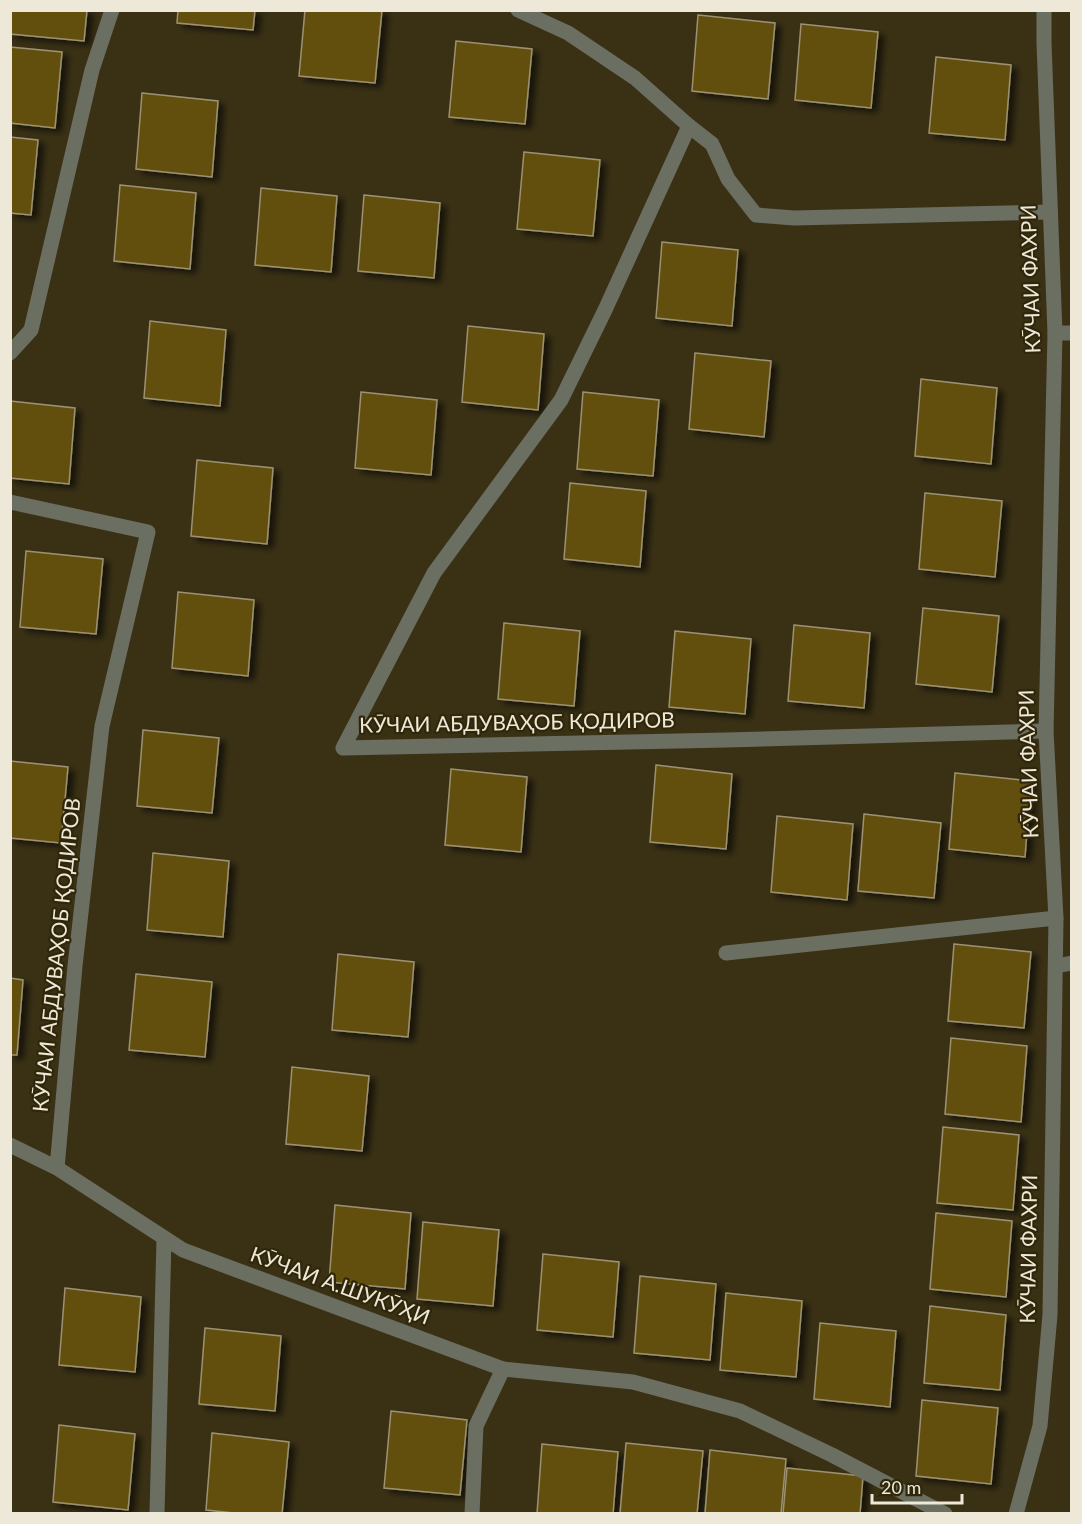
<svg xmlns="http://www.w3.org/2000/svg" width="1082" height="1524" viewBox="0 0 1082 1524" font-family="Lato,sans-serif">
  <style>
    .building { fill: #624f0b; stroke: #9c9273; stroke-width: 1.5; filter: url(#shadow) }
    .lines { fill: none; stroke-linecap: round; stroke-linejoin: round }
    .minor { stroke: #6b6f62; stroke-width: 15 }
    .labels { text-anchor: middle; stroke-width: 4.5; stroke-linejoin: round; paint-order: stroke }
    .street-label { font-size: 21px; fill: #eee8d8; stroke: #30270b }
  </style>
  <defs>
    <filter id="shadow"><feDropShadow dx="6" dy="4" stdDeviation="3" flood-color="#0009"/></filter>
  </defs>
  <rect width="100%" height="100%" fill="#3a3115"/>
  <g class="building">
    <path d="M10,10H87L84,41L10,34Z"/>
    <path d="M178,10H255L253,30L177,23Z"/>
    <path d="M305,10H382L375,83L299,76Z"/>
    <path d="M698,15L775,23L768,99L692,91Z"/>
    <path d="M801,24L878,32L871,108L795,100Z"/>
    <path d="M456,41L532,49L525,124L449,117Z"/>
    <path d="M10,47L62,52L55,128L10,123Z"/>
    <path d="M936,57L1011,65L1005,140L929,133Z"/>
    <path d="M142,93L218,101L212,177L136,169Z"/>
    <path d="M10,137L38,140L31,215L10,213Z"/>
    <path d="M524,152L600,160L593,236L517,229Z"/>
    <path d="M120,185L196,193L190,269L114,261Z"/>
    <path d="M261,188L337,196L331,272L255,265Z"/>
    <path d="M364,195L440,203L434,278L358,271Z"/>
    <path d="M662,242L738,250L732,326L656,318Z"/>
    <path d="M150,321L226,330L220,406L144,398Z"/>
    <path d="M468,326L544,334L538,410L462,402Z"/>
    <path d="M695,353L771,361L764,437L689,429Z"/>
    <path d="M921,379L997,388L991,464L915,456Z"/>
    <path d="M361,392L437,400L431,475L355,468Z"/>
    <path d="M583,392L659,400L653,476L577,469Z"/>
    <path d="M10,401L75,408L69,484L10,478Z"/>
    <path d="M197,460L273,468L267,544L191,536Z"/>
    <path d="M570,483L646,491L640,567L564,559Z"/>
    <path d="M925,493L1002,501L995,577L919,569Z"/>
    <path d="M26,551L103,559L96,634L20,627Z"/>
    <path d="M178,592L254,600L248,676L172,668Z"/>
    <path d="M923,608L999,616L992,692L916,684Z"/>
    <path d="M504,623L580,631L574,706L498,699Z"/>
    <path d="M794,625L870,633L864,708L788,701Z"/>
    <path d="M675,631L751,639L745,714L669,707Z"/>
    <path d="M143,730L219,738L212,813L137,806Z"/>
    <path d="M10,761L68,767L61,843L10,838Z"/>
    <path d="M656,765L732,774L726,849L650,842Z"/>
    <path d="M451,769L527,777L521,852L445,845Z"/>
    <path d="M955,773L1031,781L1025,857L949,849Z"/>
    <path d="M864,814L941,823L934,898L858,891Z"/>
    <path d="M777,816L853,824L847,900L771,892Z"/>
    <path d="M153,853L229,861L223,937L147,930Z"/>
    <path d="M954,944L1031,952L1024,1028L948,1021Z"/>
    <path d="M338,954L414,962L408,1037L332,1030Z"/>
    <path d="M136,974L212,982L205,1057L129,1050Z"/>
    <path d="M10,978L23,980L17,1055H10Z"/>
    <path d="M951,1038L1027,1046L1021,1122L945,1114Z"/>
    <path d="M292,1067L369,1076L362,1151L286,1144Z"/>
    <path d="M943,1127L1019,1135L1013,1210L937,1203Z"/>
    <path d="M335,1205L411,1213L405,1289L329,1282Z"/>
    <path d="M936,1213L1012,1221L1006,1297L930,1289Z"/>
    <path d="M423,1222L499,1230L493,1306L417,1299Z"/>
    <path d="M543,1254L619,1262L613,1337L537,1330Z"/>
    <path d="M640,1276L716,1284L710,1360L634,1353Z"/>
    <path d="M65,1288L141,1297L135,1372L59,1365Z"/>
    <path d="M726,1293L802,1301L796,1377L720,1370Z"/>
    <path d="M930,1306L1006,1315L1000,1390L924,1383Z"/>
    <path d="M820,1323L896,1331L890,1407L814,1399Z"/>
    <path d="M205,1328L281,1336L275,1411L199,1404Z"/>
    <path d="M922,1400L998,1408L991,1484L916,1476Z"/>
    <path d="M391,1411L467,1420L460,1495L384,1488Z"/>
    <path d="M59,1425L135,1434L128,1510L53,1502Z"/>
    <path d="M212,1433L289,1442L282,1514H243L206,1510Z"/>
    <path d="M626,1443L703,1451L697,1514H620Z"/>
    <path d="M542,1444L618,1452L613,1514H537Z"/>
    <path d="M710,1450L786,1459L781,1514H705Z"/>
    <path d="M787,1468L863,1476L860,1514H783Z"/>
  </g>
  <g class="lines">
    <g class="minor">
      <path d="M518,10L568,33L635,78L689,126L712,144L728,179L756,215L794,218L1050,212"/>
      <path d="M689,126L605,310L561,400L434,573L343,748L726,740L1046,731"/>
      <path d="M1055,333H1072"/>
      <path d="M10,353L31,330L92,70L112,10"/>
      <path d="M10,502L148,532L102,726L75,966L57,1168"/>
      <path d="M726,953L1056,918"/>
      <path d="M1056,966L1072,963"/>
      <path d="M10,1145L57,1168L183,1250L503,1369L633,1382L740,1411L832,1455L945,1514"/>
      <path d="M157,1514L164,1239"/>
      <path d="M472,1514L476,1426L503,1369"/>
      <path d="M1016,1514L1040,1426L1050,1315L1056,918L1046,731L1055,333L1044,43V10"/>
    </g>
  </g>
  <g class="labels">
    <g class="street-label">
      <text transform="translate(1031 279) rotate(-92)" y="7">КӮЧАИ ФАХРИ</text>
      <text transform="translate(517 723) rotate(-1)" y="7">КӮЧАИ АБДУВАҲОБ ҚОДИРОВ</text>
      <text transform="translate(1029 764) rotate(-92)" y="7">КӮЧАИ ФАХРИ</text>
      <text transform="translate(57 955) rotate(-84)" y="7">КӮЧАИ АБДУВАҲОБ ҚОДИРОВ</text>
      <text transform="translate(1029 1249) rotate(-89)" y="7">КӮЧАИ ФАХРИ</text>
      <text transform="translate(340 1286) rotate(20)" y="7">КӮЧАИ А.ШУКӮҲИ</text>
    </g>
  </g>
  <rect width="1082" height="1524" fill="none" stroke="#eee8d8" stroke-width="24"/>
  <path d="M872 1494v9h90v-9" fill="none" stroke="#eee8d8" stroke-width="3"/>
  <text x="881" y="1494" font-size="18" fill="#eee8d8" stroke="#30270b" stroke-width="4.5" paint-order="stroke">20 m</text>
</svg>
